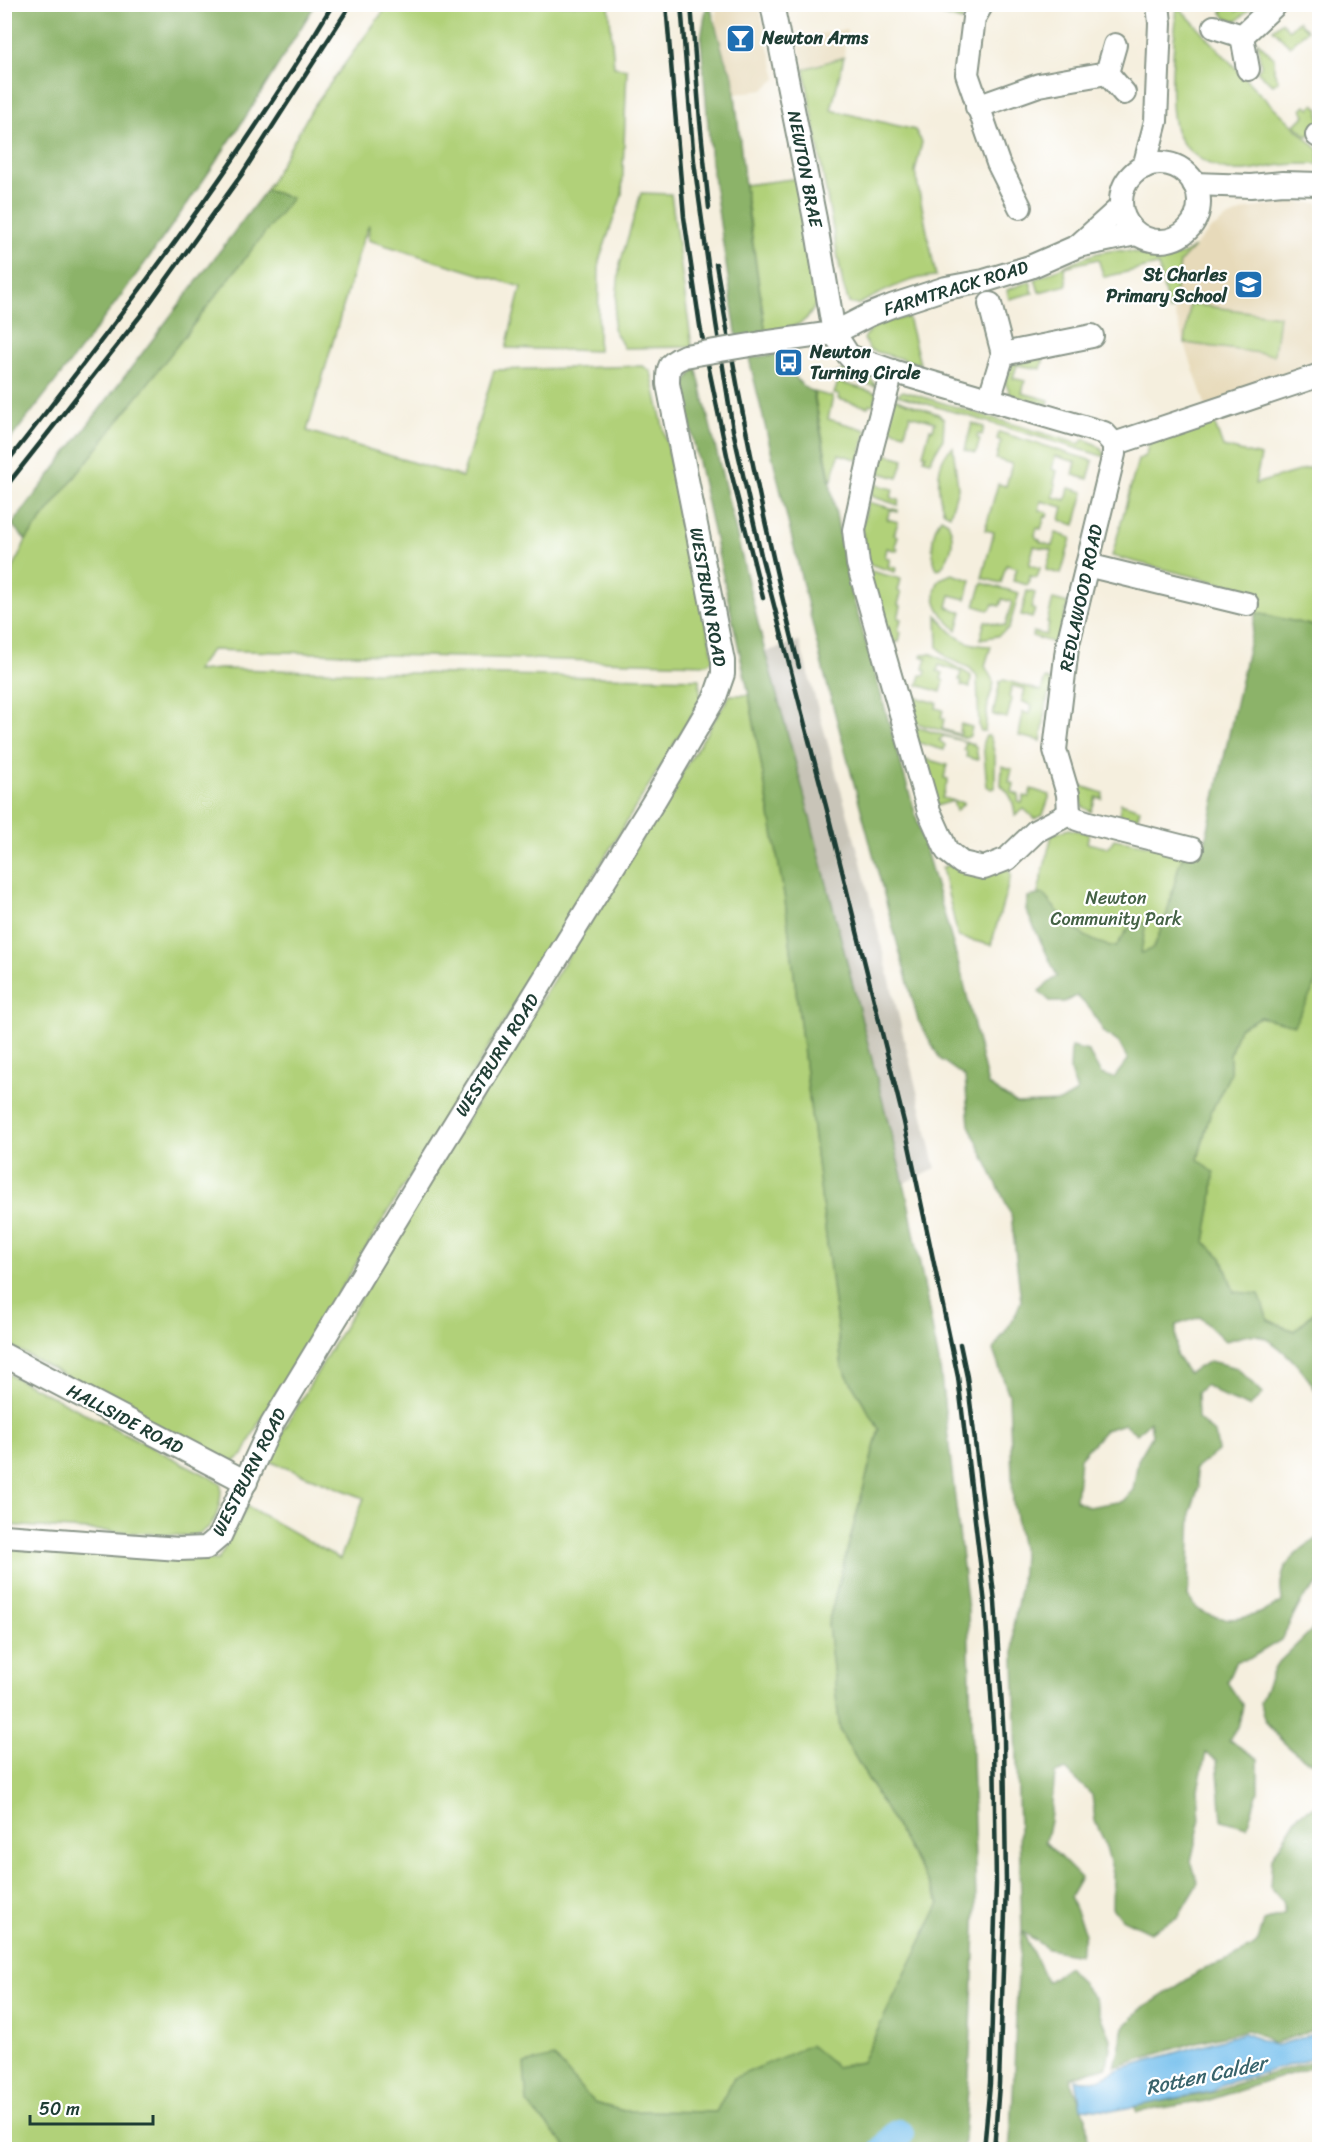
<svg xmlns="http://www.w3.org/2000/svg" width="1324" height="2154" viewBox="0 0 1324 2154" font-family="Sriracha,sans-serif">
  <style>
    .built { fill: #e7daba }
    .industrial { fill: #c8c4b8 }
    .green { fill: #b1d179; stroke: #688756; stroke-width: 1.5 }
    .forest { fill: #8cb369; stroke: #56784e; stroke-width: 1.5; fill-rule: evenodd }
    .water { fill: #74bfed; stroke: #4a7e90; stroke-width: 1.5 }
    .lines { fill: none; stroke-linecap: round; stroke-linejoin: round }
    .river { stroke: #74bfed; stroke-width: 30 }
    .minor-casing { stroke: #8a9689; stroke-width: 26 }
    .minor { stroke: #fff; stroke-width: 22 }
    .rail { stroke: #1f3d34; stroke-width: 4.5 }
    .minor-bridge-casing { stroke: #8a9689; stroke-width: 26; stroke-linecap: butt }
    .minor-bridge { stroke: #fff; stroke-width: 22 }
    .labels { text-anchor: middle; stroke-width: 4.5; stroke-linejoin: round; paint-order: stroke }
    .poi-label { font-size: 18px; font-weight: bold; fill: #1f3d34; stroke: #fff; text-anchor: start }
    .street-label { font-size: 18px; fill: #1f3d34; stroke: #fff }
    .park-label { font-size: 18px; fill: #446245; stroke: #fff }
    .water-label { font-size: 20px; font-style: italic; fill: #39646c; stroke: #fff }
  </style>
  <rect width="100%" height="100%" fill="#fff"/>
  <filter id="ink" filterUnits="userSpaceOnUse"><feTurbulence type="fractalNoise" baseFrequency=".0167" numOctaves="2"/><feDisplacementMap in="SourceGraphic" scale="12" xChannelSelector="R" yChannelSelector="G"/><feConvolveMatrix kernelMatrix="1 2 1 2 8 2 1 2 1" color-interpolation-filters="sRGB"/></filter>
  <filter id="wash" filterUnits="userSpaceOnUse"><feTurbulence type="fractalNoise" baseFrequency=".008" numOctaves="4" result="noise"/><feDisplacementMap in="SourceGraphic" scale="24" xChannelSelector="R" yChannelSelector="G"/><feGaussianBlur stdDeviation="1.35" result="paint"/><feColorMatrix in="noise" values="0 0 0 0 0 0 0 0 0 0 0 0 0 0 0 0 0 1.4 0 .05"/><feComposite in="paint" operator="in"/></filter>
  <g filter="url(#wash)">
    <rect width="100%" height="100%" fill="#f5efde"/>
    <g class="built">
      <path d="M716,5H758L777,78L763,90L735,94L733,76L724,57L717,29Z"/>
      <path d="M847,29L844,57L804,69L796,38Z"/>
      <path d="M1291,202L1319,203V370L1207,410L1173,309L1180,262L1210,230L1227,218L1248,209Z"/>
    </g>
    <path class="industrial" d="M799,641L860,858L936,1169L904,1183L800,779L765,652Z"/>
    <g class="green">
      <path d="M388,5H609L614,67L627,69L622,195L599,261L598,351L506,348L521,287L368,240L369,225L361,245L307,431L462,477L494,370L643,366L651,372L714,659L707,664L211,650L196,671L220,669L699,679L701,700L257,1426L243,1455L233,1462L221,1460L5,1343L4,589L26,540L291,198L266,190L313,107Z"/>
      <path d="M907,5H966L962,21Z"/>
      <path d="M1177,5L1257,91L1319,150V164C1307,164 1295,164 1283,165C1264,167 1246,174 1228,170C1209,167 1184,152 1177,133C1166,102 1175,39 1177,5Z"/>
      <path d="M1250,5H1254L1237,21L1226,18L1221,11L1235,6L1237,11Z"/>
      <path d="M1298,21L1307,30L1290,46L1273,29L1281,22L1289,30Z"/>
      <path d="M1257,41L1274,58V71L1278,81L1273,85L1257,71L1261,66Z"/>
      <path d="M844,57L831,110L915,130L922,142L915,172L936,276C908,277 881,293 857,305L849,303L843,285L804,69Z"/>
      <path d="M1314,104L1319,109V130L1307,136L1295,125L1305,115L1302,109L1306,105L1310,108Z"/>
      <path d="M799,178L819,294C811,326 794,327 766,334L745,185Z"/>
      <path d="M641,193L671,194L692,347L624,348L613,328L620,264Z"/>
      <path d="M1194,247L1180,262L1173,309L1169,311L1158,265L1104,277L1098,259L1064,267L1067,285L1039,292L1035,279C1059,270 1084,254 1109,251C1131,247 1157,262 1177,256C1183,255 1189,250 1194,247Z"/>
      <path d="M1030,281L1033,293L1009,299L1007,290Z"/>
      <path d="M1190,304L1279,316L1274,355L1185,343Z"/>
      <path d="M908,317L920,364L870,350L864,339C871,323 892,320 908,317Z"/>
      <path d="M1044,357L1041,369L1017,365L1013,378L1025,381L1022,393L1049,400L1048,405L1008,394L1009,390L1005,383L1012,364Z"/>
      <path d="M844,369L869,377L877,387L833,375Z"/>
      <path d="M838,382L877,393L874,405L869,404L868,407L838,399L839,395L834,394Z"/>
      <path d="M903,391L1079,444L1084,439C1094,443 1102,446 1106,457L897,395Z"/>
      <path d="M814,392L833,397L828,419L867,430L859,460L839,454L831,483Z"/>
      <path d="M894,398L938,414L944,420L943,439L930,461L924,459L926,455L923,454L930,429L933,430L935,422L910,415L905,433L885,428Z"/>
      <path d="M1214,422L1223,447L1261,456L1255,484L1319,465V627L1256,613L1247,590L1112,556L1138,460L1146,455L1148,444Z"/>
      <path d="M972,423L984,427L982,435L978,434L977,438L980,439L976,453L965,450Z"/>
      <path d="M999,432L1093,461L1088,479L1073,475L1076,462L1055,456L1052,469L1057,471L1054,483L1056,484L1053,497L1066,500L1069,488L1084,492L1075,525L1060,520L1063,507L1041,501L1039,510L1048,513L1047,517L1045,516L1041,529L1037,528L1035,535L1037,539L1040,540V542L1052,546L1056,533L1071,538L1061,574L1046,570L1052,550L1034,546L1029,565L1040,568L1037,578L1030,576L1028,585L1013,581L1017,568L1006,565L1001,583L982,578L994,532L985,530L998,484L1006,486L1012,464L996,459L1001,441L997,439Z"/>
      <path d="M953,447L958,488L950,515L944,512C937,494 934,460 953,447Z"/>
      <path d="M882,453L904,459L898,478L877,472Z"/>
      <path d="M874,484L893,489L891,498L899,500L898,505L871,496Z"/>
      <path d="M868,502L898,510V512L890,510L887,519L898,522L894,535L898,536L895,547L898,548L897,551L887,548L885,557L890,559L888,566L896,568L895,572L866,563L862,527Z"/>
      <path d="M941,518L948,522C956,540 952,553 941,568L937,569C930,555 931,531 941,518Z"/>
      <path d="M867,570L901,579L898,591L901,593L898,605L901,606L898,618L901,619L898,631L901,632L899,642L886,643Z"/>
      <path d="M952,574L971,580L966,599L950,595L947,607L962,612L957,630C942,617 927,598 940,579Z"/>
      <path d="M982,583L1019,593L1009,628L997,636L980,639L985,621L1005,626L1012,602L1002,599L1000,606L993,604L991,608L988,610L975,606Z"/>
      <path d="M1027,591L1035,593L1031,608L1035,610L1032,618L1021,615Z"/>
      <path d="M1053,599L1068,603L1057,644L1032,636L1033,632L1046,635L1049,623L1047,622Z"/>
      <path d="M937,615C952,636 964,646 991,646L985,666L994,683L988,703L985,731H981L979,727L977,676L970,668L947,658L938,647Z"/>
      <path d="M922,654C925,654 928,653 932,654C936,656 968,673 971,676L970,688L961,685L962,681L959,680L961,672L939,665L937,671L943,673L941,679L944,681L941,692L918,685L921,675H925L926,670L924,669L927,658L921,656Z"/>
      <path d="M1045,678L1054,683L1055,691L1048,695L1041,741L1019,736L1023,712L1030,714L1032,706L1022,701L1025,689L1012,686L1009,697L1012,699L1007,718L993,715L1000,681L1004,680L1041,691Z"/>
      <path d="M730,695H749L785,900L842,1367L879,1429L828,1623L840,1731L940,1903L862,2062L836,2067L734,2078L716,2112L624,2111L594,2103L554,2058L527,2103L569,2149H5L4,1548L218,1560L247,1506L340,1559L364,1498L266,1460L429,1181Z"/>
      <path d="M915,697L937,703L936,708L943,710L941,718L944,719L942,729L960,735L961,732L959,731L961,724L972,727L970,736L966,738L910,721L909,717Z"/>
      <path d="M910,725L973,744L976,747L978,760L966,757L967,752L964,750L966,742L944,736L939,740L945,745L944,750L916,742Z"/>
      <path d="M986,736H989L991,739L995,756V788L991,789L987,786L983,742Z"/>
      <path d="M919,757L947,765L944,778L948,779L942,798L964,803L956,811L953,801L933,807Z"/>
      <path d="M1002,766L1012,769L1009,782L1014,784L1012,792L1019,795L1018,802L1022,803L1024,796L1029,797L1031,789L1050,795L1043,815L1035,819L1024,809L1015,816C1014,801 1011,795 1001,785Z"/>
      <path d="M1078,785L1103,793L1102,799L1096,797L1091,812L1082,806Z"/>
      <path d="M1121,803L1140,809L1138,816L1132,822L1118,820Z"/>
      <path d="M1069,829L1089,833L1087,843L1108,848L1114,839L1193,852L1147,1014L1037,897L1052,834Z"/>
      <path d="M950,864L1008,869L1011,875L991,945L958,937L942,868Z"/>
      <path d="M1319,957V1314L1315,1311L1294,1331L1268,1320L1234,1292L1222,1258L1205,1242L1212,1202L1214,1174L1198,1159L1210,1114L1230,1074V1054L1239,1028L1260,1017L1307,999L1315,986Z"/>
      <path d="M4,1372L212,1478L221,1484C221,1501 219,1523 202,1532C199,1534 192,1535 188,1536L5,1525Z"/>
    </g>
    <g class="forest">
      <path d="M5,4L315,5C288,48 262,93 233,136C163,243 84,346 5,446Z"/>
      <path d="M707,4L710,5L724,57L733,76L747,206L766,334L737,339L711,162L701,39Z"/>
      <path d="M266,190L292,198L26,540L12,525Z"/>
      <path d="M777,354C793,361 790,382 813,392L849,584L963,979L988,1085L1017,1104L1060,1102L1077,1092L1070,1071L1071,1047L1088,1051L1101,1074L1114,1078L1128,1060L1119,1043L1104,1032L1091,1010L1077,996L1064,1002H1051L1039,991L1057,976L1026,910L1028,897L1043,894C1065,920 1081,942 1116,947L1132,922L1146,923L1141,953L1153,949L1166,917L1179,865L1185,852L1205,843L1256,613L1319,627L1320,957L1315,986L1294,1025L1260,1017L1239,1028L1230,1054V1074L1210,1114L1198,1159L1214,1173L1212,1202L1205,1242L1222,1258L1234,1292L1259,1294L1268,1320L1294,1331L1316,1311L1319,1314V1398C1310,1376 1281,1343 1257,1335C1249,1333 1234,1339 1225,1341L1200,1317L1176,1325V1355L1188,1373L1210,1361L1237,1368L1263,1394L1249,1407L1225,1397L1205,1385L1197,1393L1198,1419L1215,1434L1218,1451L1195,1469L1199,1487L1191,1510L1188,1597C1192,1602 1196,1609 1201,1611C1227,1626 1258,1617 1282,1602C1282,1596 1280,1589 1281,1583C1282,1562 1303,1547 1319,1537V1583L1302,1600L1281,1640L1249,1659L1236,1661L1227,1682L1243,1706L1238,1728L1229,1740L1258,1759V1792L1247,1827L1222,1820L1217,1760L1206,1753L1198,1789L1200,1822L1191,1861L1198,1883L1178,1917L1150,1932L1121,1918L1112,1908L1113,1872L1104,1841L1095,1821L1092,1795L1066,1770L1055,1774L1050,1821L1045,1842L1081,1878L1070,1897L1085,1933L1079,1955L1048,1949L1023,1932L1047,1982L1068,1967L1094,1998L1111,2039L1107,2067L1070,2078L1086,2117L1088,2142L1124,2149H1009C1017,2077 1013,2003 1022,1931L1013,1626L1021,1584L1023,1554L1013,1502L1009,1395L993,1350L1014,1318L1021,1301L1011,1214L969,1125L965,1077L940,1059L918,1020L823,669L749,358ZM1150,1421L1152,1436L1138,1460L1133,1490L1123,1501L1088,1507L1076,1500L1080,1458L1105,1430L1124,1424L1137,1434Z"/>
      <path d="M696,367L765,652L800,779L907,1196L940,1368L968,1610L976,1902L969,2077L963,2149H569L527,2103L524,2064L554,2057L594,2103L624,2111L716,2112L734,2078L810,2045L836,2067L862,2062L940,1903L840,1731L828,1624L879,1429L842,1367L785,900L749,695L682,388Z"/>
      <path d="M1319,1623V1658L1312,1660L1310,1696L1319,1706V1763C1302,1763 1274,1735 1265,1720C1262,1715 1261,1708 1260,1702L1276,1665Z"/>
      <path d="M1319,1804L1320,1903H1316L1320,1916L1319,2028L1272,2044L1263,2036L1247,2030L1193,2043L1115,2067L1124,2027L1140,2010L1205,1968L1230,1959L1253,1947L1258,1941L1264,1921L1285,1913L1282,1901L1270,1887L1272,1858L1299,1814Z"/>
      <path d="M1319,2060V2067H1313L1206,2101L1137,2112L1134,2106L1215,2092L1225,2087Z"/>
    </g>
    <path class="water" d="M1319,2032V2057L1223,2084L1213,2091L1116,2110L1081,2108L1076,2079C1095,2082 1102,2079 1119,2069L1244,2033L1275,2046Z"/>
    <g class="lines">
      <path class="river" d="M885,2150L899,2134"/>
    </g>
  </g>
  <g filter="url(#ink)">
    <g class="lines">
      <defs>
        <g id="minor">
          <path d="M772,4L815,219L834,333L849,356L892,371"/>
          <path d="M982,4L974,18L967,74L998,163L1020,207"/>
          <path d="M1214,27L1242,36L1248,69"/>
          <path d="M1242,36L1276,4"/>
          <path d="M1115,45L1107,73L1124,93"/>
          <path d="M977,107L1039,85L1107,73"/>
          <path d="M1317,135L1320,137"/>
          <circle cx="1160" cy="202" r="39"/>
          <path d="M1144,167L1156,121L1160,23L1158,4"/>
          <path d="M1194,184L1251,186L1283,183L1320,184"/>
          <path d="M1079,245L1121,207"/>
          <path d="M762,343L834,333L869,315L894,305L946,288L984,281L1030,267L1078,246L1136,234"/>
          <path d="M1003,354L1092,336"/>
          <path d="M892,371L1104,433L1114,444V454L1067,648L1055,750L1068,794L1069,814L1036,831L1007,859L984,868L962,863L947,851L929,811L858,564L854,530L872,447Z"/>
          <path d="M989,400L1003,354L990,304"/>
          <path d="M1114,444L1320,375"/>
          <path d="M1087,565L1247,604"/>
          <path d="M1069,814L1077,819L1089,823L1192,849"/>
          <path d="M4,1355L246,1482"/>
          <path d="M4,1536L179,1549L206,1548L220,1536L272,1424L425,1172L654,801L715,697L723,674V661L668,384C668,367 668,363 685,356"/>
        </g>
      </defs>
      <use href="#minor" class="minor-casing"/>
      <use href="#minor" class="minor"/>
      <g class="rail">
        <path d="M666,4L684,217L700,326L728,460L763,598"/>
        <path d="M681,4L694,162L716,323L733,430L761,555L827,810L904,1122L958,1377L985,1604L994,1739L996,1884L990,2083L984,2150"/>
        <path d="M691,4L700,121L709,208"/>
        <path d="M716,264C738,400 766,534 799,667"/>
        <path d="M4,466C121,317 236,167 333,4"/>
        <path d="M4,489L141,315L242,174L351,4"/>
        <path d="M960,1344L967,1377L995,1602L1004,1738L1006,1884L999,2084L994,2150"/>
      </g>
      <defs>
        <path id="minor-bridge" d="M685,356L762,343"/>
      </defs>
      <use href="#minor-bridge" class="minor-bridge-casing"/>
      <use href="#minor-bridge" class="minor-bridge"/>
    </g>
  </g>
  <defs>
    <symbol id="bar-square" viewBox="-11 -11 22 22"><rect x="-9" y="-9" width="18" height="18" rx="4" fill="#1f6fb2" stroke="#fff"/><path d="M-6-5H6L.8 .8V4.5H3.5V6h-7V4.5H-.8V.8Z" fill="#fff"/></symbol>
    <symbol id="school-square" viewBox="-11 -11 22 22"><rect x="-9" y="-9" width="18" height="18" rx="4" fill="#1f6fb2" stroke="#fff"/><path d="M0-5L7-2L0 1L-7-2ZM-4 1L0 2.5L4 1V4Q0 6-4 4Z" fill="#fff"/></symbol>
    <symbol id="bus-square" viewBox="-11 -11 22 22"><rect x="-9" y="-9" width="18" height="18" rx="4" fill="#1f6fb2" stroke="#fff"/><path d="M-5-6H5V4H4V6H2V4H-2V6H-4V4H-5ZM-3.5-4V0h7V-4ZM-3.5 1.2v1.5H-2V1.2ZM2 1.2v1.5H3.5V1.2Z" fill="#fff"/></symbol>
  </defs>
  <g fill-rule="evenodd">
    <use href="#bar-square" x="724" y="22" width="33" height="33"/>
    <use href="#school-square" x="1232" y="268" width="33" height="33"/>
    <use href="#bus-square" x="772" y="346" width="33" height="33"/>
  </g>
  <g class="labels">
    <g class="poi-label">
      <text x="762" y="44">Newton Arms</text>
      <text x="1227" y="281" text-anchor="end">St Charles<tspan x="1227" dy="21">Primary School</tspan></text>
      <text x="810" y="358">Newton<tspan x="810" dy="21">Turning Circle</tspan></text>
    </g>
    <g class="street-label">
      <text transform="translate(805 169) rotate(79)" y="6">NEWTON BRAE</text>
      <text transform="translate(956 288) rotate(-17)" y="6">FARMTRACK ROAD</text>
      <text transform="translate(708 597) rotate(80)" y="6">WESTBURN ROAD</text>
      <text transform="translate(1081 598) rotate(-78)" y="6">REDLAWOOD ROAD</text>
      <text transform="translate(497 1055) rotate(-58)" y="6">WESTBURN ROAD</text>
      <text transform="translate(125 1419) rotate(28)" y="6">HALLSIDE ROAD</text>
      <text transform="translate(249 1472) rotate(-63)" y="6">WESTBURN ROAD</text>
    </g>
    <g class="park-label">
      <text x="1116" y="904">Newton<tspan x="1116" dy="21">Community Park</tspan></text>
    </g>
    <g class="water-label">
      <text transform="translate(1206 2075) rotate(-12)" y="7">Rotten Calder</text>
    </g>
  </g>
  <rect width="1324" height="2154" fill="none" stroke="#fff" stroke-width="24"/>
  <path d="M30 2115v9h123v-9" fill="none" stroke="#1f3d34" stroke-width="3"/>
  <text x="39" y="2115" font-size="18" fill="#1f3d34" stroke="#ffffff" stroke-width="4.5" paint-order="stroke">50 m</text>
</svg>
